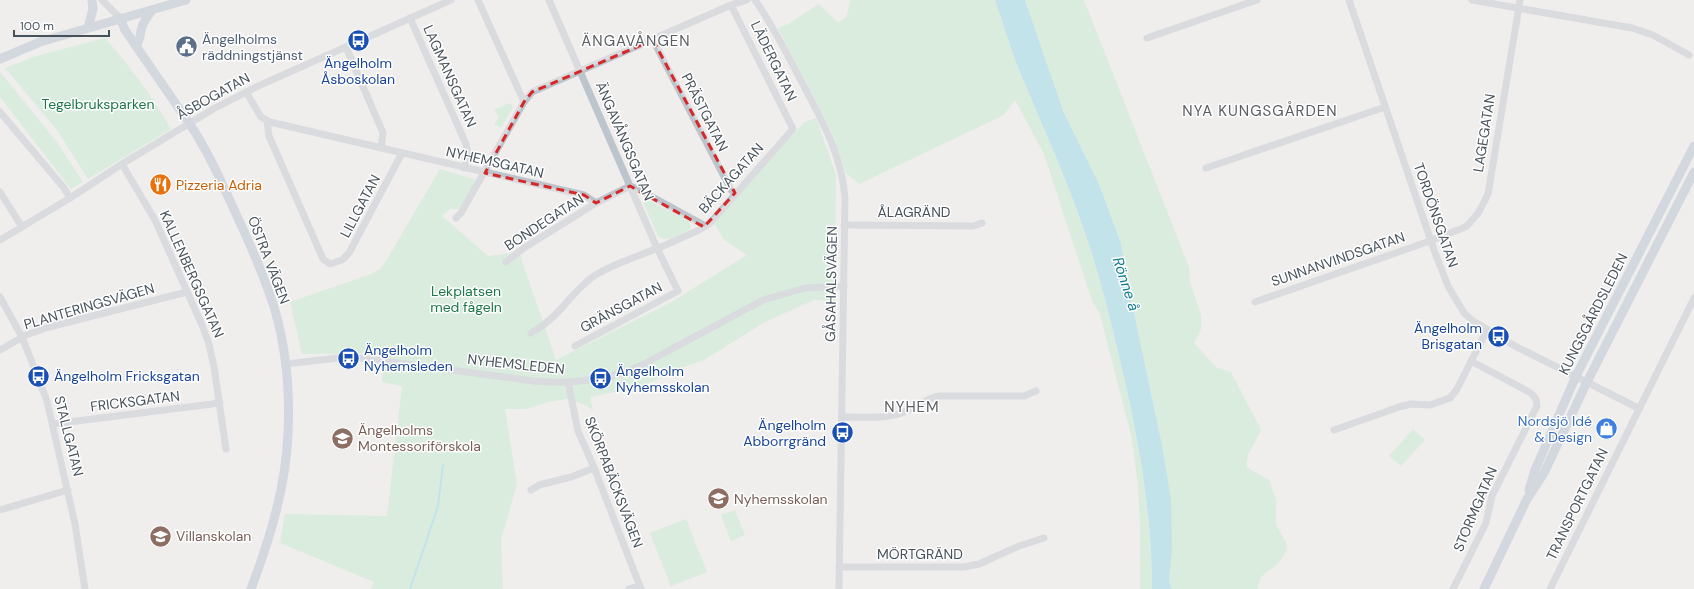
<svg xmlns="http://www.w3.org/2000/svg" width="1694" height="589" viewBox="0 0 1694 589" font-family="'DM Sans',sans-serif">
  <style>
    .green { fill: #bdeccd }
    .water { fill: #8bd8e7 }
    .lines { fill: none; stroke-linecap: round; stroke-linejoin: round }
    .stream { stroke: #8bd8e7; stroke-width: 2 }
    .minor { stroke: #bcc5cc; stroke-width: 7 }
    .major { stroke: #aebecb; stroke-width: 9 }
    .marked { fill: none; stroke: #d62828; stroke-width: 3; stroke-dasharray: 8 5; stroke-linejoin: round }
    .labels { text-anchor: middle; stroke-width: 3; stroke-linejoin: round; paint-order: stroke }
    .service-label { font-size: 14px; fill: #4e5e75; stroke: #fff; text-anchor: start }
    .street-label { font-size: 14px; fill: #46515a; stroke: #fff }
    .transit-label { font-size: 14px; fill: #164399; stroke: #fff; text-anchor: start }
    .park-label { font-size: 14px; fill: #1a7745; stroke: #fff }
    .food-label { font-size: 14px; fill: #c56008; stroke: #fff; text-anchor: start }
    .shop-label { font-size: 14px; fill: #366cbe; stroke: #fff; text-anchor: end }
    .education-label { font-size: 14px; fill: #785e54; stroke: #fff; text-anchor: start }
    .neighbourhood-label { font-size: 15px; letter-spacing: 1px; fill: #5a5e62; stroke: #fff }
    .water-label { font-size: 15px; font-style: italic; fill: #127c93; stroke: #fff }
  </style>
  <rect width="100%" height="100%" fill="#f0eded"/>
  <g class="green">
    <path d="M850,0H995C1003,23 1010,47 1019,70C1042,125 1067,179 1086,236C1099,274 1109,313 1118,352C1137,430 1152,508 1152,589H1140V524L1138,488L1132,439L1100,314L1092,301L1044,154L1015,100L1004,115L859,184L846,173L831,131L778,28L788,24L819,4L838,23L847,16Z"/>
    <path d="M1025,0H1084L1189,267L1190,282L1201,315V329L1194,343L1217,368L1231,372L1261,430L1248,455L1246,467L1269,480L1276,499V525L1286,542L1287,550C1284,555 1280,562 1276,565C1265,575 1261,572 1258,589H1172L1169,581L1172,551L1162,445L1129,289L1121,243L1099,184L1064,113Z"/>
    <path d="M105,38C131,68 151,94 171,129L88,179L57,130L5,68L36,56Z"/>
    <path d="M0,72L56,141L83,182L71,189L0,97Z"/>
    <path d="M510,103L513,107L501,128L494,124L499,117L494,110Z"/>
    <path d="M816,118L836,175L835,301L814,300L765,322L704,360L681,368L647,384L630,389L590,397L593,410L583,404L567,399L548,402L526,409H505L517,484L501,540L503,589H371L374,582L280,543L285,514L387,516L402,386L382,382L383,353L302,354L290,302L371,274L380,269L386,261L440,169L476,180L463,209H450L442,216L488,256L519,252L556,360L673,301L747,255L724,240L714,223L797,130L805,122Z"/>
    <path d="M644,200H648L688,220L690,223L691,228L688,230C680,234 666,243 658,236L644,204Z"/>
    <path d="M1413,429L1425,440L1401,466L1389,456Z"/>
    <path d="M735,510L745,535L731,541L721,515Z"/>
    <path d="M686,519L707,572L671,586L650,533Z"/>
  </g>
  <path class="water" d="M995,0H1025L1064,113L1099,184L1121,243L1129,289L1162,445L1171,499L1172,551L1169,581L1172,589H1152C1152,508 1137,430 1118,352C1109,313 1099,274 1086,236C1067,179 1042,125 1019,70C1010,47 1003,23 995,0Z"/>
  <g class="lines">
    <path class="stream" d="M410,589L438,506L443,465"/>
    <g class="minor">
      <path d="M102,0L120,18"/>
      <path d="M478,0L524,102"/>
      <path d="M549,0L657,248L678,291L575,346"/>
      <path d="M755,0C772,24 785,50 799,77C819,115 842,154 845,198L839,589"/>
      <path d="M1349,0L1434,250L1448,286L1464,313L1473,321L1515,346L1638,408"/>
      <path d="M1472,0L1632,28L1653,35L1689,55"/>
      <path d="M410,18L466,144L468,154L464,168"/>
      <path d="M1147,38L1257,0"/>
      <path d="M653,40L731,190L735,193"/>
      <path d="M346,47L383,133L381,148"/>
      <path d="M246,92L261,117L270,122L584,195L596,203L630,186L636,188L702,224L704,227"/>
      <path d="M0,112L64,188L70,198"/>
      <path d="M267,121L269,136L323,259L330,264L342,260L349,253L402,153"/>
      <path d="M122,164L155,220L202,325L209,344L214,367L226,449"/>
      <path d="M1206,168L1385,107"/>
      <path d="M0,192L22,227"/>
      <path d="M456,218L461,213L524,102L532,92L731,5L747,0"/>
      <path d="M844,225L973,226L982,223"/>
      <path d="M0,240L70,198L122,164L215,108L256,87L451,0"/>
      <path d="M661,247L699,230L710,223L793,129L731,5"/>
      <path d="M506,262L524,248L596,203"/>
      <path d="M0,297L22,337L47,401L75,524L85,589"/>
      <path d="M1255,302L1430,241L1463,228L1467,226L1479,212L1488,194L1520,0"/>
      <path d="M531,333C559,318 567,297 590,279C606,266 638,257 657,248"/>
      <path d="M0,350L26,335L49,327L187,292"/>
      <path d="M286,364L338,358H360L534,381L548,382H568L600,379L622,373L640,366L763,300L805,288L844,286"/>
      <path d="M568,382L578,431L593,465L641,589"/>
      <path d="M842,417C860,417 881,419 899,414C913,409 924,399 939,396H1024L1036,391"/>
      <path d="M53,424L220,403"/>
      <path d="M1334,430L1399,407L1411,404L1430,405L1450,398L1457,389L1487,330"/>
      <path d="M531,490L539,485L571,477L594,468"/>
      <path d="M0,510L68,490"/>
      <path d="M839,567H964L979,564L1019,546L1044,538"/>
      <path d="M629,589L640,586"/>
      <path d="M1453,589L1486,523L1492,496L1537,406L1536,399L1531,393L1471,361"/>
      <path d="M1550,589L1694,298"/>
    </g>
    <g class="major">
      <path d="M120,18L125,30C146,61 168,92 189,123C208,151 222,183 236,214C250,244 264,275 274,307C286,347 290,391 288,433C286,487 270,538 251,589"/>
      <path d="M88,28L93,9L92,0"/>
      <path d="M136,46C142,36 139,37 142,27C144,21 148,16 152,10"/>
      <path d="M0,59L40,42L186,0"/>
      <path d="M1529,490L1535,470L1576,376L1694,146"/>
      <path d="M1484,589L1527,499L1544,473L1587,382L1694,172"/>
    </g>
  </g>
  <path d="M0 0H1694V589H0ZM653,40L735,193L704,227L630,186L596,203L584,195L485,173L524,102L532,92Z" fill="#f0eded" fill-opacity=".55" fill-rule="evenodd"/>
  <path class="marked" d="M653,40L735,193L704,227L630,186L596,203L584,195L485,173L524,102L532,92Z"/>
  <defs>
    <symbol id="bus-disc" viewBox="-11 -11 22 22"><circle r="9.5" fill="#1a4fb4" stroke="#fff"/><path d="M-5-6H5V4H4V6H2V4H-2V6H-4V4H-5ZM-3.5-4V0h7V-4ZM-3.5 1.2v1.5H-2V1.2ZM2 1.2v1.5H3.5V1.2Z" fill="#fff"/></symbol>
    <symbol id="civic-disc" viewBox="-11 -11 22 22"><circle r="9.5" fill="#5c6f8a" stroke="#fff"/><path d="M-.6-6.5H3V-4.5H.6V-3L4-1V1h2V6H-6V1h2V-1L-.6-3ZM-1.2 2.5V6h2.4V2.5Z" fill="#fff"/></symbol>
    <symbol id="restaurant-disc" viewBox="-11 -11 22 22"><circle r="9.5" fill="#e8710a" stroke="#fff"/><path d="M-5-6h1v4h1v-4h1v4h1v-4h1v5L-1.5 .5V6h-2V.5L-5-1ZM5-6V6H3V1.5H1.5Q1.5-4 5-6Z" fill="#fff"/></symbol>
    <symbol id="shop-disc" viewBox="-11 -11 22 22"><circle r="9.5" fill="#3f7fe0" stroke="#fff"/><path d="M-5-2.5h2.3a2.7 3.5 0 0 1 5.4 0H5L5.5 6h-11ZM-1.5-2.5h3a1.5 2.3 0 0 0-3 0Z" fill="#fff"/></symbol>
    <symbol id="school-disc" viewBox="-11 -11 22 22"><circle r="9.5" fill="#8d6e63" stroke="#fff"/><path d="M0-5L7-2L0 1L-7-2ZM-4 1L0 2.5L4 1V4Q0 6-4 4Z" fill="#fff"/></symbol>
  </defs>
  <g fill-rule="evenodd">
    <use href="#bus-disc" x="346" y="28" width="25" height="25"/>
    <use href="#civic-disc" x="174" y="34" width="25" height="25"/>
    <use href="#restaurant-disc" x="148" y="172" width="25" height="25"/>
    <use href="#bus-disc" x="1486" y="324" width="25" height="25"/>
    <use href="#bus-disc" x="336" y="346" width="25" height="25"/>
    <use href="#bus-disc" x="26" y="364" width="25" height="25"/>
    <use href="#bus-disc" x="588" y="366" width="25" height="25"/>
    <use href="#shop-disc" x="1594" y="416" width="25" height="25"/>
    <use href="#bus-disc" x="830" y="420" width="25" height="25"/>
    <use href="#school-disc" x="330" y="426" width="25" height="25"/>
    <use href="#school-disc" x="706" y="486" width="25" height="25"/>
    <use href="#school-disc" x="148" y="524" width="25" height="25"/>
  </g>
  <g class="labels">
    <g class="service-label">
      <text x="202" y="44">Ängelholms<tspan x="202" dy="16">räddningstjänst</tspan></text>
    </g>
    <g class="street-label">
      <text transform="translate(774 61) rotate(64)" y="5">LÄDERGATAN</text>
      <text transform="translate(450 76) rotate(66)" y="5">LAGMANSGATAN</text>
      <text transform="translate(213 96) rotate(-29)" y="5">ÅSBOGATAN</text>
      <text transform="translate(705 112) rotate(63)" y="5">PRÄSTGATAN</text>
      <text transform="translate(1484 133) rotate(-81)" y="5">LAGEGATAN</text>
      <text transform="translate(625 141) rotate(67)" y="5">ÄNGAVÅNGSGATAN</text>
      <text transform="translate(495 162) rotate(13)" y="5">NYHEMSGATAN</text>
      <text transform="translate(731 178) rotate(-48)" y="5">BÄCKAGATAN</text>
      <text transform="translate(360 206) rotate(-62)" y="5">LILLGATAN</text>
      <text x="914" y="217">ÅLAGRÄND</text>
      <text transform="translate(1436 215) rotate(71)" y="5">TORDÖNSGATAN</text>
      <text transform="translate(544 222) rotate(-33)" y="5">BONDEGATAN</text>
      <text transform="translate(1338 259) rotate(-19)" y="5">SUNNANVINDSGATAN</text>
      <text transform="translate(269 260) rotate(69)" y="5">ÖSTRA VÄGEN</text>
      <text transform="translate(192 274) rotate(66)" y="5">KALLENBERGSGATAN</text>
      <text transform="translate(831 284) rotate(-89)" y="5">GÅSAHALSVÄGEN</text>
      <text transform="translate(89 306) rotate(-16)" y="5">PLANTERINGSVÄGEN</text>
      <text transform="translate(621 307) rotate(-28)" y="5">GRÄNSGATAN</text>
      <text transform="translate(1593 314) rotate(-63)" y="5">KUNGSGÅRDSLEDEN</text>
      <text transform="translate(516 364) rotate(6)" y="5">NYHEMSLEDEN</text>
      <text transform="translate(135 401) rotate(-7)" y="5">FRICKSGATAN</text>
      <text transform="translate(69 436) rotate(76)" y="5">STALLGATAN</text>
      <text transform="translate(614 482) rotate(69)" y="5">SKÖRPABÄCKSVÄGEN</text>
      <text transform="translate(1577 504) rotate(-64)" y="5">TRANSPORTGATAN</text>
      <text transform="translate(1475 509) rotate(-67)" y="5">STORMGATAN</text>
      <text x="920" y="559">MÖRTGRÄND</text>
    </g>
    <g class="transit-label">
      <text x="358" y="68" text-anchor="middle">Ängelholm<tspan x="358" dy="16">Åsboskolan</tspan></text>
      <text x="1482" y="333" text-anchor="end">Ängelholm<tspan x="1482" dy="16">Brisgatan</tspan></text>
      <text x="364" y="355">Ängelholm<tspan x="364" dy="16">Nyhemsleden</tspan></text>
      <text x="616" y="376">Ängelholm<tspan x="616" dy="16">Nyhemsskolan</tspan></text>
      <text x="54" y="381">Ängelholm Fricksgatan</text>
      <text x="826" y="430" text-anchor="end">Ängelholm<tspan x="826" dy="16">Abborrgränd</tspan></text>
    </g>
    <g class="park-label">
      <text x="98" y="109">Tegelbruksparken</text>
      <text x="466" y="296">Lekplatsen<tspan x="466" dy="16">med fågeln</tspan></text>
    </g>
    <g class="food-label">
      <text x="176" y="190">Pizzeria Adria</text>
    </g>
    <g class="shop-label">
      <text x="1592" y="426">Nordsjö Idé<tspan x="1592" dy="16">&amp; Design</tspan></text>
    </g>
    <g class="education-label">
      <text x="358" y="435">Ängelholms<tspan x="358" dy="16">Montessoriförskola</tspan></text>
      <text x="734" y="504">Nyhemsskolan</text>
      <text x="176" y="541">Villanskolan</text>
    </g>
    <g class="neighbourhood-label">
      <text x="636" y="46">ÄNGAVÅNGEN</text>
      <text x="1260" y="116">NYA KUNGSGÅRDEN</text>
      <text x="912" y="412">NYHEM</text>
    </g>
    <g class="water-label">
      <text transform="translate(1126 284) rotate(72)" y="5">Rönne å</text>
    </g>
  </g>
  <path d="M14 30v6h95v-6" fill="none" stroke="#46515a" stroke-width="2"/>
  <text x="20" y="30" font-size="12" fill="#46515a" stroke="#ffffff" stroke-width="3" paint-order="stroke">100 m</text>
</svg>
